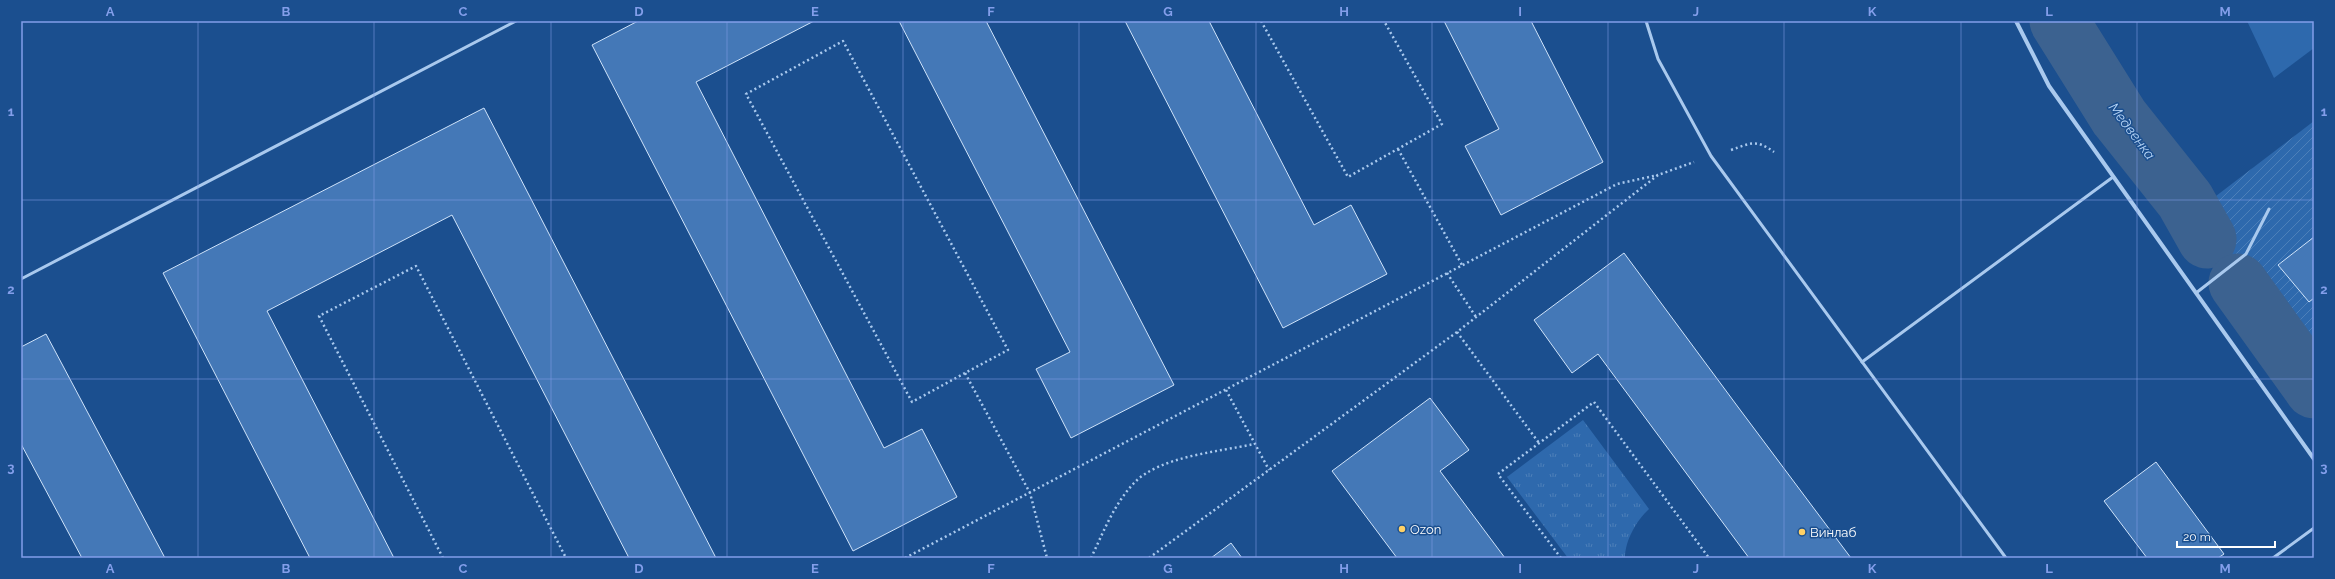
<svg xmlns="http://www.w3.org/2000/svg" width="2335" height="579" viewBox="0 0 2335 579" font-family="Raleway,sans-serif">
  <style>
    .grass { fill: #2e69ad }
    .park { fill: url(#park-tufts) }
    .garden { fill: url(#garden-furrows) }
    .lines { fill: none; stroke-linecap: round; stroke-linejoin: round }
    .river { stroke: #3c6290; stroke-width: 59 }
    .building { fill: #4478b7; stroke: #cfe3fa }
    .path { stroke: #a9c9ee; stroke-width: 2.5; stroke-dasharray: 2 3; stroke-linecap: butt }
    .service { stroke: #a9c9ee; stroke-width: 3 }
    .minor { stroke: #a9c9ee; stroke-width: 4 }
    .grid { fill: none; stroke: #839eea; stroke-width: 1; stroke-opacity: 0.55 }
    .poi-dot { fill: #ffd166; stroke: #1b4f8f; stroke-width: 1.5 }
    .labels { text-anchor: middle; stroke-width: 3; stroke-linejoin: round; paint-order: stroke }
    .poi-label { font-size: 13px; fill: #fff; stroke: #1b4f8f; text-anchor: start }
    .water-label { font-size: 14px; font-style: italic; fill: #b5d3f5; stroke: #1b4f8f }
    .neatline { fill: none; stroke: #839eea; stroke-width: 1.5 }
    .grid-label { font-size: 13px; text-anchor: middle; font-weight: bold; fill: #839eea }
  </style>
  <defs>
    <pattern id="park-tufts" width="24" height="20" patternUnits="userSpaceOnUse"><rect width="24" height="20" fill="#2e69ad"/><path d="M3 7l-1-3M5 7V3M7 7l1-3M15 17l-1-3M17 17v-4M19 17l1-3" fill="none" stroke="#4d80b9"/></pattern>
    <pattern id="garden-furrows" width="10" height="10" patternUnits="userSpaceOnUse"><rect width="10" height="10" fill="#2e69ad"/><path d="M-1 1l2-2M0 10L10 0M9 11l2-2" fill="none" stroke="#4d80b9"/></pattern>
  </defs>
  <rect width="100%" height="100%" fill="#1b4f8f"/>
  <path class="grass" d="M2247,21H2314V48L2274,78Z"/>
  <path class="park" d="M1583,420L1649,509C1637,520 1625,540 1625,558H1568L1507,477Z"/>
  <path class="garden" d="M2314,121V374L2199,209Z"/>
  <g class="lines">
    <g class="river">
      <path d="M2059,21L2119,117L2185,200L2207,239"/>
      <path d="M2238,283L2314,389"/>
    </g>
  </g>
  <g class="building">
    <path d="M638,21H814L696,82L884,448L922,429L957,497L853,551L592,45Z"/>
    <path d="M899,21H986L1174,385L1071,438L1036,369L1070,352Z"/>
    <path d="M1125,21H1209L1314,225L1351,205L1387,274L1283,328Z"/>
    <path d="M1444,21H1531L1603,162L1501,215L1465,146L1499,129Z"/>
    <path d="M484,108L530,197L716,558H629L452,215L267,311L394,558H310L163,273Z"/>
    <path d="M2314,237V298L2309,302L2278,265Z"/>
    <path d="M1624,253L1738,407L1851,558H1749L1598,354L1572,373L1534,320Z"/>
    <path d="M46,334L165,558H82L21,444V347Z"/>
    <path d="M1430,398L1469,450L1440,471L1505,558H1397L1332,471Z"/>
    <path d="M2156,462L2224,554L2218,558H2147L2104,501Z"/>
    <path d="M1231,543L1242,558H1211Z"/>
  </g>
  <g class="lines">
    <g class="path">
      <path d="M1261,21L1348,177L1442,124L1384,21"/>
      <path d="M1398,149L1462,265"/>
      <path d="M1731,150C1751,143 1756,139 1774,152"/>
      <path d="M1447,273L1476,317"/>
      <path d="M1457,332L1539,443"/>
      <path d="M965,373L912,402L746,94L843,41L1008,350L965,373L1030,493L1047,558"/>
      <path d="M1226,390L1269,470"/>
      <path d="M443,558L319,316L416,266L566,558"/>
      <path d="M905,558L1617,184L1658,175"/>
      <path d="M1091,558C1103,533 1114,504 1134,483C1160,456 1218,452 1254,444"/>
      <path d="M1149,558L1457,332L1658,175L1694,162"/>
      <path d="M1561,558L1498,474L1594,402L1709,558"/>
    </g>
    <g class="service">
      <path d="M1646,21L1658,59L1711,156L2006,558"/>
      <path d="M21,279L516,21"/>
      <path d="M2196,293L2246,254L2269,209"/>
      <path d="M1862,362L2113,177"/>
      <path d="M2273,558L2314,528"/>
    </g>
    <path class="minor" d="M2016,21L2049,86L2314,459"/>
  </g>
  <path class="grid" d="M198,21V558M374,21V558M551,21V558M727,21V558M903,21V558M1079,21V558M1256,21V558M1432,21V558M1608,21V558M1784,21V558M1961,21V558M2137,21V558M21,200H2314M21,379H2314"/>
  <g class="poi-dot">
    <circle cx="1402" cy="529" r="4"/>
    <circle cx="1802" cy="532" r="4"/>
  </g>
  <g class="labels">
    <g class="poi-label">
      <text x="1410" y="534">Ozon</text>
      <text x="1810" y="537">Винлаб</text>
    </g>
    <g class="water-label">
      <text transform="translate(2132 131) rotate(53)" y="5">Медвенка</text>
    </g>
  </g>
  <rect width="2335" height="579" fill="none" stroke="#1b4f8f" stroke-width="44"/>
  <path d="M2177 541v6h98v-6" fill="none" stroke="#ffffff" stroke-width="2"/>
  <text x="2183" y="541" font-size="12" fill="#ffffff" stroke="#1b4f8f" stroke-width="3" paint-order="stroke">20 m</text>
  <rect x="22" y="22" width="2291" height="535" class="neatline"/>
  <g class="grid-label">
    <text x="110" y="16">A</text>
    <text x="286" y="16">B</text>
    <text x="463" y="16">C</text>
    <text x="639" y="16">D</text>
    <text x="815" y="16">E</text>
    <text x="991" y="16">F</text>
    <text x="1168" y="16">G</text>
    <text x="1344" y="16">H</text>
    <text x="1520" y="16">I</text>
    <text x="1696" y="16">J</text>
    <text x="1872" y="16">K</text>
    <text x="2049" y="16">L</text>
    <text x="2225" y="16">M</text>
    <text x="11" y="116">1</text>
    <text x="2324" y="116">1</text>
    <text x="11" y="294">2</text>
    <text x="2324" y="294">2</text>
    <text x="11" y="472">3</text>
    <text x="2324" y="472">3</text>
    <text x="110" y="573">A</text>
    <text x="286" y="573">B</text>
    <text x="463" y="573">C</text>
    <text x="639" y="573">D</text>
    <text x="815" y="573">E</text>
    <text x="991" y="573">F</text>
    <text x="1168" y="573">G</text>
    <text x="1344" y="573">H</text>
    <text x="1520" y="573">I</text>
    <text x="1696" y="573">J</text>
    <text x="1872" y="573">K</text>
    <text x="2049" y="573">L</text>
    <text x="2225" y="573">M</text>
  </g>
</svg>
